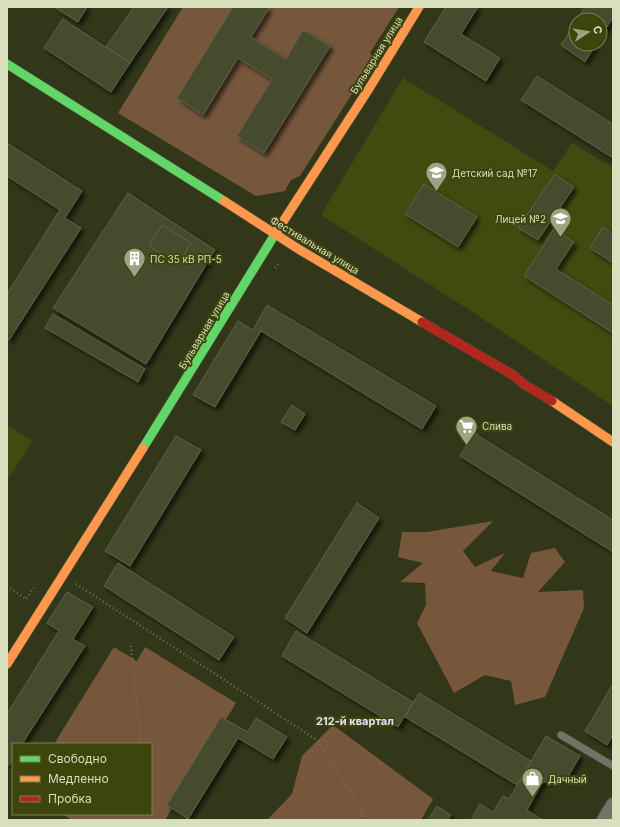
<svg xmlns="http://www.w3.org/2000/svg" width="620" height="827" viewBox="0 0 620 827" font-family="Inter,sans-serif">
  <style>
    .built { fill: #434a0f }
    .green { fill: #76573c }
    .building { fill: #474b2e; stroke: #5e6247; filter: url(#shadow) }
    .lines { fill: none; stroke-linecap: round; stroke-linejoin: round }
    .lane-casing { stroke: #4f5339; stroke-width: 8 }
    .street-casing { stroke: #4f5339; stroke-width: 16 }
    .fast-casing { stroke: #4f5339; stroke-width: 10 }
    .slow-casing { stroke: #4f5339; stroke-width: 10 }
    .jam-casing { stroke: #4f5339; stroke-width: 10 }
    .path { stroke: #707263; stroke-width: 2.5; stroke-dasharray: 1 3; stroke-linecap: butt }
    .lane { stroke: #717366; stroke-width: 7 }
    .street { stroke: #717366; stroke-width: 14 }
    .fast { stroke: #63d668; stroke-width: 9 }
    .slow { stroke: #ff974d; stroke-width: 9 }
    .jam { stroke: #b3261e; stroke-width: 9 }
    .labels { text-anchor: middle; stroke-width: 4; stroke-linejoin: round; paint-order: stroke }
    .street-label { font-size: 10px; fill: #d8dfbc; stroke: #3d440c }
    .poi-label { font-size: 10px; fill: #d8dfbc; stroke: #3d440c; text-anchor: start }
    .neighbourhood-label { font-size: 11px; font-weight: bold; fill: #e6e0fd; stroke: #3d440c }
  </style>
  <defs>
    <filter id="shadow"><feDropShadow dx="3.5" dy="3.5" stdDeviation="2" flood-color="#0009"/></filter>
  </defs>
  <rect width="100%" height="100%" fill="#333719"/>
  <g class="built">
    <path d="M403,78L553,171L572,143L613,168V406L465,307L321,215Z"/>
    <path d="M7,425L32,441L7,481Z"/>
  </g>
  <g class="green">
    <path d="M183,7H399L370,53L374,59L300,176L291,180L285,191L256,196L118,113Z"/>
    <path d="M493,521L463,551L475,567L505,553L491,571L523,578L531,553L555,548L565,562L538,592L583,590L584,608L545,697L515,705L511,681L485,675L454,693L417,623L426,605L425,583L400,582L423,563L398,557L402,532H427Z"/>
    <path d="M114,647L137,661L145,647L236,703L165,820H72L62,814H151V744H54Z"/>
    <path d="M333,725L433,799L421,820H267L292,794L302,756Z"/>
  </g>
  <g class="building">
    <path d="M54,7H87L78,22Z"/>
    <path d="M134,7H168L130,63L106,47Z"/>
    <path d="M233,7H267L269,8L251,37L286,59L303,30L330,46L264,153L237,136L272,79L238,58L203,115L177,98Z"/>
    <path d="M446,7H478L461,34L500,58L486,81L424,42Z"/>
    <path d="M585,7H613V17L600,38V20H577Z"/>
    <path d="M63,19L130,63L111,92L44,48Z"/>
    <path d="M576,22V44H596L585,62L561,45Z"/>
    <path d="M537,76L613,124V158L521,100Z"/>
    <path d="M7,143L82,191L65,218L81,228L9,340L7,339V294L60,210L7,176Z"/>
    <path d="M555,174L574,187L538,240L518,228Z"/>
    <path d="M424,184L477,217L458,247L405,214Z"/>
    <path d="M128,193L215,250L146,364L53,308Z"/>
    <path d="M162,225L191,243L178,264L149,246Z"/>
    <path d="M603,227L613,234V263L590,248Z"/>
    <path d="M554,229L574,242L556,269L613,305V333L524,276Z"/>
    <path d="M267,305L436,406L422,429L261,331L215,407L193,395L238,321L253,330Z"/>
    <path d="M53,314L145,369L138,382L45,328Z"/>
    <path d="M292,405L305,414L295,430L281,422Z"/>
    <path d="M474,433L613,520V552L460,456Z"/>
    <path d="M176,436L201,450L130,566L105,551Z"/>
    <path d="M357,503L379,518L307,633L285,618Z"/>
    <path d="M118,563L234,637L219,660L104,586Z"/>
    <path d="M67,592L93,607L73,639L85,646L22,744H13V759L9,765L7,764V714L59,631L47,623Z"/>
    <path d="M296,631L413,702L398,727L282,656Z"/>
    <path d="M613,684V735L607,745L585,731Z"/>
    <path d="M419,693L531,761L517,785L405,717Z"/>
    <path d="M221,717L248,732L256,718L287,737L273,759L238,738L188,819L167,805Z"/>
    <path d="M546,736L580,756L569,775L542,783L527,810L543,820H471L480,804L493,812L503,796L509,799Z"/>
    <path d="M437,806L451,815L448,820H428Z"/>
  </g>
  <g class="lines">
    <defs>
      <path id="lane" d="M561,735L613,766"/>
      <path id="street" d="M604,820L613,805"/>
      <g id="fast">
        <path d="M7,64L224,201"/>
        <path d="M143,448L277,231"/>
      </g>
      <g id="slow">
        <path d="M224,201L300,250L422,322"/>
        <path d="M277,231L370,87L419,7"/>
        <path d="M552,401L613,442"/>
        <path d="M7,664L143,448"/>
      </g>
      <path id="jam" d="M422,322L513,375L525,385L552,401"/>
    </defs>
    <use href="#lane" class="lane-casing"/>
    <use href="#street" class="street-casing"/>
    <use href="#fast" class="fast-casing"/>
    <use href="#slow" class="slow-casing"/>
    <use href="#jam" class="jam-casing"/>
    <g class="path">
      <path d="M275,268L280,262"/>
      <path d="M76,584L317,740L367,820"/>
      <path d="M7,586L26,599L34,588"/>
      <path d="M131,646L141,744"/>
      <path d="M149,814L153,820"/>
    </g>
    <use href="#lane" class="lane"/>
    <use href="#street" class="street"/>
    <use href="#fast" class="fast"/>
    <use href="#slow" class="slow"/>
    <use href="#jam" class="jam"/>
  </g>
  <defs>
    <symbol id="school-pin" viewBox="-11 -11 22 30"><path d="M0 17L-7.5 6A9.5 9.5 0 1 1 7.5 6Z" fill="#9ea483" stroke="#3d440c"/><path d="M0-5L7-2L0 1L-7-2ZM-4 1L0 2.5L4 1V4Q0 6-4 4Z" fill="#fff"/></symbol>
    <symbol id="building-pin" viewBox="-11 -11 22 30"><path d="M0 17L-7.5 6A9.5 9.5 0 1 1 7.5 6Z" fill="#9ea483" stroke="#3d440c"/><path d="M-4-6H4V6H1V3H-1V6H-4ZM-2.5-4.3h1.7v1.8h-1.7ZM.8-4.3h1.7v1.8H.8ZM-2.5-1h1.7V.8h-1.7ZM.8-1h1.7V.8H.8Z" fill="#fff"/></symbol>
    <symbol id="supermarket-pin" viewBox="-11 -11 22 30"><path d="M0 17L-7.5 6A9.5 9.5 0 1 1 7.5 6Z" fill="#9ea483" stroke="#3d440c"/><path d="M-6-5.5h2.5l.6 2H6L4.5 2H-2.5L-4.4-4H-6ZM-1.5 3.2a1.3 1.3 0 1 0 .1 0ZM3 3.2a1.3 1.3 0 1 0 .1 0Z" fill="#fff"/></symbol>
    <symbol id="shop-pin" viewBox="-11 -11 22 30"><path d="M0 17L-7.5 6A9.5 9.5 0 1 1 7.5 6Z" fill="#9ea483" stroke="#3d440c"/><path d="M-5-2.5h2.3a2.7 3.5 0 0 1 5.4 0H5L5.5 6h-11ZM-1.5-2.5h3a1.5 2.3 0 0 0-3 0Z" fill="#fff"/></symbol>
  </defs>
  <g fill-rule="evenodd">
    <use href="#school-pin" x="424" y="160" width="25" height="34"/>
    <use href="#school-pin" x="548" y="206" width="25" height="34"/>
    <use href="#building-pin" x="122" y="246" width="25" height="34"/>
    <use href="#supermarket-pin" x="454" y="414" width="25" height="34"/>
    <use href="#shop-pin" x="520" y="766" width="25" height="34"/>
  </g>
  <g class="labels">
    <g class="street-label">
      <text transform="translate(376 55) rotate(-58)" y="4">Бульварная улица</text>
      <text transform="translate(315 245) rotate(31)" y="4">Фестивальная улица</text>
      <text transform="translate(204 330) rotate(-59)" y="4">Бульварная улица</text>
    </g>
    <g class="poi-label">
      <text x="452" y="177">Детский сад №17</text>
      <text x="546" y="223" text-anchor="end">Лицей №2</text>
      <text x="150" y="263">ПС 35 кВ РП-5</text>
      <text x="482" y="430">Слива</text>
      <text x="548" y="783">Дачный</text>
    </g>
    <g class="neighbourhood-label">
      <text x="355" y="725">212-й квартал</text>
    </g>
  </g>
  <rect width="620" height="827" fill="none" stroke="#d8dfbc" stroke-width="16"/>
  <rect x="12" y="743" width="140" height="72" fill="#3d440c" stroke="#7b8252"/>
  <rect x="20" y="756" width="20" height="6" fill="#63d668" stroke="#7b8252"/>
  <text x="48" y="763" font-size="12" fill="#d8dfbc">Свободно</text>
  <rect x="20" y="776" width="20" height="6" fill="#ff974d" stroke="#7b8252"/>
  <text x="48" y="783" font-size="12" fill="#d8dfbc">Медленно</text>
  <rect x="20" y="796" width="20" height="6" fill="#b3261e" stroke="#7b8252"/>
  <text x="48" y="803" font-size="12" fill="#d8dfbc">Пробка</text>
  <g transform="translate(588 32) rotate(78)"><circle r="19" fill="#3d440c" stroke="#7b8252"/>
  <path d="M0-3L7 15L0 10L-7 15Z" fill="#9ea483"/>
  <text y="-6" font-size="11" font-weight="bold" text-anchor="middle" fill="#d8dfbc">С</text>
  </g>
</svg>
